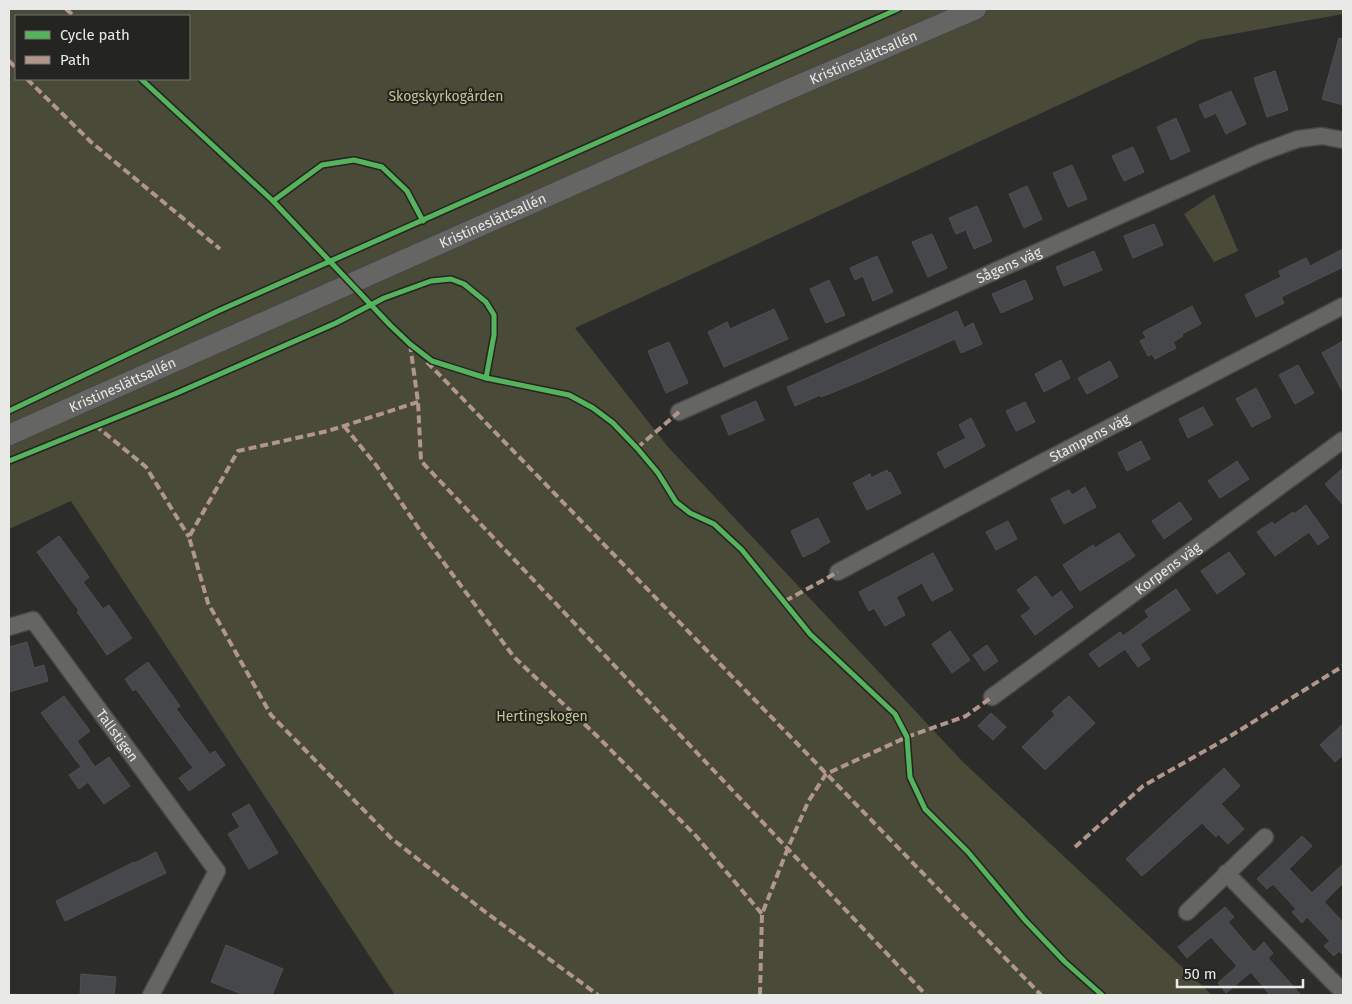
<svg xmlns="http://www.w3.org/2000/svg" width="1352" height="1004" viewBox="0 0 1352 1004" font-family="'Fira Sans',sans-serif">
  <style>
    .green { fill: #494a38; fill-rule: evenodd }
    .building { fill: #46474a; stroke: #505050 }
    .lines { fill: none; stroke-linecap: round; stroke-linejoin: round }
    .minor-casing { stroke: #474746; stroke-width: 19 }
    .tertiary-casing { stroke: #474746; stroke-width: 22 }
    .minor { stroke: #656564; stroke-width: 16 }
    .tertiary { stroke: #656564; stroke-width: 20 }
    .quiet { stroke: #b2968c; stroke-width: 4; stroke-dasharray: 8 4; stroke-linecap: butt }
    .cycleway-casing { stroke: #242420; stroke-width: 8 }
    .cycleway { stroke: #56b35d; stroke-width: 5 }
    .labels { text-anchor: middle; stroke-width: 4; stroke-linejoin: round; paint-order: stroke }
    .street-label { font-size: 14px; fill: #e9e9e7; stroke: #242420 }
    .park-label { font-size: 14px; fill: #c4c690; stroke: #242420 }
  </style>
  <rect width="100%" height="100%" fill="#2c2c2b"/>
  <g class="green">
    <path d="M9,9H1343V14L1200,40L575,328L668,447L963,762L1212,995H395L71,501L9,529ZM16,16H189V79H16Z"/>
    <path d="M1214,194L1238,251L1214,262L1184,214Z"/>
  </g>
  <g class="building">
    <path d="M1339,38L1343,39V105L1322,99Z"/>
    <path d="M1275,71L1288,110L1267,117L1254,78Z"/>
    <path d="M1231,91L1246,124L1226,134L1216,113L1205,118L1199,105Z"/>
    <path d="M1176,118L1190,151L1171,160L1157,127Z"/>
    <path d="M1133,147L1144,172L1124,181L1112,156Z"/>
    <path d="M1072,165L1087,199L1068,207L1053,173Z"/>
    <path d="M1027,186L1042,219L1024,228L1009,194Z"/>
    <path d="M977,206L992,241L974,249L966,230L956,234L949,218Z"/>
    <path d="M1154,224L1163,245L1133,258L1124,236Z"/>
    <path d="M932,234L947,268L928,277L912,242Z"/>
    <path d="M1343,249V267L1281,297L1284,303L1256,317L1245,295L1281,277L1279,271L1306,258L1310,266Z"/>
    <path d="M1094,251L1102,270L1064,286L1056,267Z"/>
    <path d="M877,256L893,292L873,301L863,276L855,280L850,268Z"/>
    <path d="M829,280L845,315L826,323L810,289Z"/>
    <path d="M1025,280L1033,299L1001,313L992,294Z"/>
    <path d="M1192,306L1201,324L1182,334L1183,336L1173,342L1176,348L1155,359L1152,354L1148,356L1140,341L1146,338L1143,332Z"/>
    <path d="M774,309L788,339L724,367L708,332L727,322L730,329Z"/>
    <path d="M957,311L964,328L973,323L982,344L961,353L955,339L861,381L821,397L820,395L795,406L787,387Z"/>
    <path d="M1343,341V392L1322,353Z"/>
    <path d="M669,342L688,383L666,393L648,351Z"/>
    <path d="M1061,360L1070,378L1044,392L1035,374Z"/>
    <path d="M1110,361L1118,377L1087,394L1078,378Z"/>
    <path d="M1298,365L1314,393L1295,404L1279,375Z"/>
    <path d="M1256,388L1271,417L1252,427L1236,399Z"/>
    <path d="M756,401L764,420L729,435L721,416Z"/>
    <path d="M1025,402L1035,422L1016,431L1006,411Z"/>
    <path d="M1203,407L1213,425L1188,438L1179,419Z"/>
    <path d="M971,418L985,446L945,468L937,453L966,438L959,425Z"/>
    <path d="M1141,441L1150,459L1127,471L1118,453Z"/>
    <path d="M1237,461L1249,479L1220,498L1208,481Z"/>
    <path d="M1343,468V505L1325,484Z"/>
    <path d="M887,470L888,473L890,472L901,493L867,510L853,483L870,474L871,478Z"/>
    <path d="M1085,487L1096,507L1064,524L1051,499L1069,490L1072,495Z"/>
    <path d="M1180,502L1192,519L1164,539L1152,521Z"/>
    <path d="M1306,505L1329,537L1318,545L1309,532L1275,556L1257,532L1272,522L1274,525L1293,512L1294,514Z"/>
    <path d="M818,518L830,542L819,548V549L803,557L791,531Z"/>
    <path d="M1008,521L1017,539L996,550L986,532Z"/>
    <path d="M1119,533L1135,556L1080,591L1063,565L1093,545L1095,548Z"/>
    <path d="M59,536L89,577L83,582L103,609L109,605L132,638L107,655L77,612L79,611L37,552Z"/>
    <path d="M1229,552L1245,574L1217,594L1201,571Z"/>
    <path d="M933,553L953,590L932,601L922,583L896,597L905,615L885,626L874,608L869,611L859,592Z"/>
    <path d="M1036,576L1052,598L1061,591L1073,607L1035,635L1021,616L1031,609L1017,590Z"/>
    <path d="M1176,589L1190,610L1140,644L1150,659L1138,667L1125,649L1099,667L1089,654L1120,632L1123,636L1149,617L1145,611Z"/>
    <path d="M950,631L970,660L952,673L932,644Z"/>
    <path d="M27,642L34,668L44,665L48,681L9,692V647Z"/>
    <path d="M987,645L998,661L984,671L973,655Z"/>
    <path d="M148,662L180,706L176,709L210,754L215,751L225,765L189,791L179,778L193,768L136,689L133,691L125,679Z"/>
    <path d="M64,696L90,731L77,741L95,767L109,757L130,786L104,804L88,782L79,789L69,775L81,767L41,713Z"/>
    <path d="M1069,696L1095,723L1045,770L1022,747L1055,715L1052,711Z"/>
    <path d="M991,713L1006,727L993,740L978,726Z"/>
    <path d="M1343,724V755L1335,762L1320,745Z"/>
    <path d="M1224,768L1240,786L1221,804L1244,829L1228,844L1218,834L1216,837L1202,823L1142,876L1126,859Z"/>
    <path d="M249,804L278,853L249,869L228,834L240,827L232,814Z"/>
    <path d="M1302,836L1312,846L1289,869L1312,893L1343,864V883L1324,902L1343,922V955L1339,951L1334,956L1324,946L1330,941L1307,917L1302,923L1292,912L1296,909L1273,884L1267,889L1257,879Z"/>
    <path d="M156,852L166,873L65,921L56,901L134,862L135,863Z"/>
    <path d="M1225,907L1234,917L1228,922L1254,952L1264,942L1273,953L1268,958L1301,995H1270L1251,972L1226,993L1218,983L1237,966L1211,937L1187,958L1178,947Z"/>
    <path d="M226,945L283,969L272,995H244L211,982Z"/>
    <path d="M81,974L116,977L114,995H80Z"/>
  </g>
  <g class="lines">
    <defs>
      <g id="minor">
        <path id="s1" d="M679,412L1260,153L1298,139L1322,136L1343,140"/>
        <path id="s2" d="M838,572L1041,463L1343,306"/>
        <path id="s3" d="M9,627L33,620L217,871L151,995"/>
        <path id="s4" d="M992,697L1343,440"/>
        <path d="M1226,873L1343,992"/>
        <path d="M1187,912L1265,837"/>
      </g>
      <g id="tertiary">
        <path id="s5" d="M9,435L778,94L976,9"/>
      </g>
    </defs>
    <use href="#minor" class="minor-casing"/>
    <use href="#tertiary" class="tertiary-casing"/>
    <use href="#minor" class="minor"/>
    <use href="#tertiary" class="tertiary"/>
    <g class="quiet">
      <path d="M66,9L74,16"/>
      <path d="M9,61L16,68"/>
      <path d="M27,79L91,142L220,249"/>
      <path d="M410,344L418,402L421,461L926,995"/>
      <path d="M427,362L1041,995"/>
      <path d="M418,402L328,431L238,451L189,537L208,603L271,715L391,838L484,911L598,995"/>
      <path d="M95,425L146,467L189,537"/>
      <path d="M344,426L376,465L421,532L514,657L598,737L696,836L762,914"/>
      <path d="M637,448L679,412"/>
      <path d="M785,601L838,572"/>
      <path d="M1075,847L1143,786L1224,740L1343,666"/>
      <path d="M760,995L762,914L788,848L808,802L826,774L907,737L966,716L992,697"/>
    </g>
    <defs>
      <g id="cycleway">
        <path d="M141,79L273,201L390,325L410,344L432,361L486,378L569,395L593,408L613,423L637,448L658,473L676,502L690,513L714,524L742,550L810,634L895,714L907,737L910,777L925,809L968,852L1025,920L1065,962L1102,995"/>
        <path d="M273,201L322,165L354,160L382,167L407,191L423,221"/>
        <path d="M9,411L218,311L898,9"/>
        <path d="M9,461L177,393L336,323L384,298L431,281L451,279L464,284L486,302L494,315V335L486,378"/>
      </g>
    </defs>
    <use href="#cycleway" class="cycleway-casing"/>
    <use href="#cycleway" class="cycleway"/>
  </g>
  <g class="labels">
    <g class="street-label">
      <text dy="5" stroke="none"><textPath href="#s5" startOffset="934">Kristineslättsallén</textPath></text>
      <text dy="5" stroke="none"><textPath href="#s5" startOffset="529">Kristineslättsallén</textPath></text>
      <text dy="5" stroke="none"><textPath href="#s1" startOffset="361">Sågens väg</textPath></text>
      <text dy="5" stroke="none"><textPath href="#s5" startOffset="124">Kristineslättsallén</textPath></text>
      <text dy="5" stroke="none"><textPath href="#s2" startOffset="285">Stampens väg</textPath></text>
      <text dy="5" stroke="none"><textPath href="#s4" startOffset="218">Korpens väg</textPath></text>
      <text dy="5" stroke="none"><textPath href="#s3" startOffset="168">Tallstigen</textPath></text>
    </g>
    <g class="park-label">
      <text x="446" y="101">Skogskyrkogården</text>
      <text x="542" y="721">Hertingskogen</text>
    </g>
  </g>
  <rect width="1352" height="1004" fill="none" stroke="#e9e9e7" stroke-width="20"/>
  <rect x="15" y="15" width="175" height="65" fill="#242420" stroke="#737370"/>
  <rect x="25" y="31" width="25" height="8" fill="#56b35d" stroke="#737370"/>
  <text x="60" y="40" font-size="15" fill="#e9e9e7">Cycle path</text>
  <rect x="25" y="56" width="25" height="8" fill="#b2968c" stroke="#737370"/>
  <text x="60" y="65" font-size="15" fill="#e9e9e7">Path</text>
  <path d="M1177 979v8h126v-8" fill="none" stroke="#e9e9e7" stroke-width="2.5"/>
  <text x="1184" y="979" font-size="15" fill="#e9e9e7" stroke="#242420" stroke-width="4" paint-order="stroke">50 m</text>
</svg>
